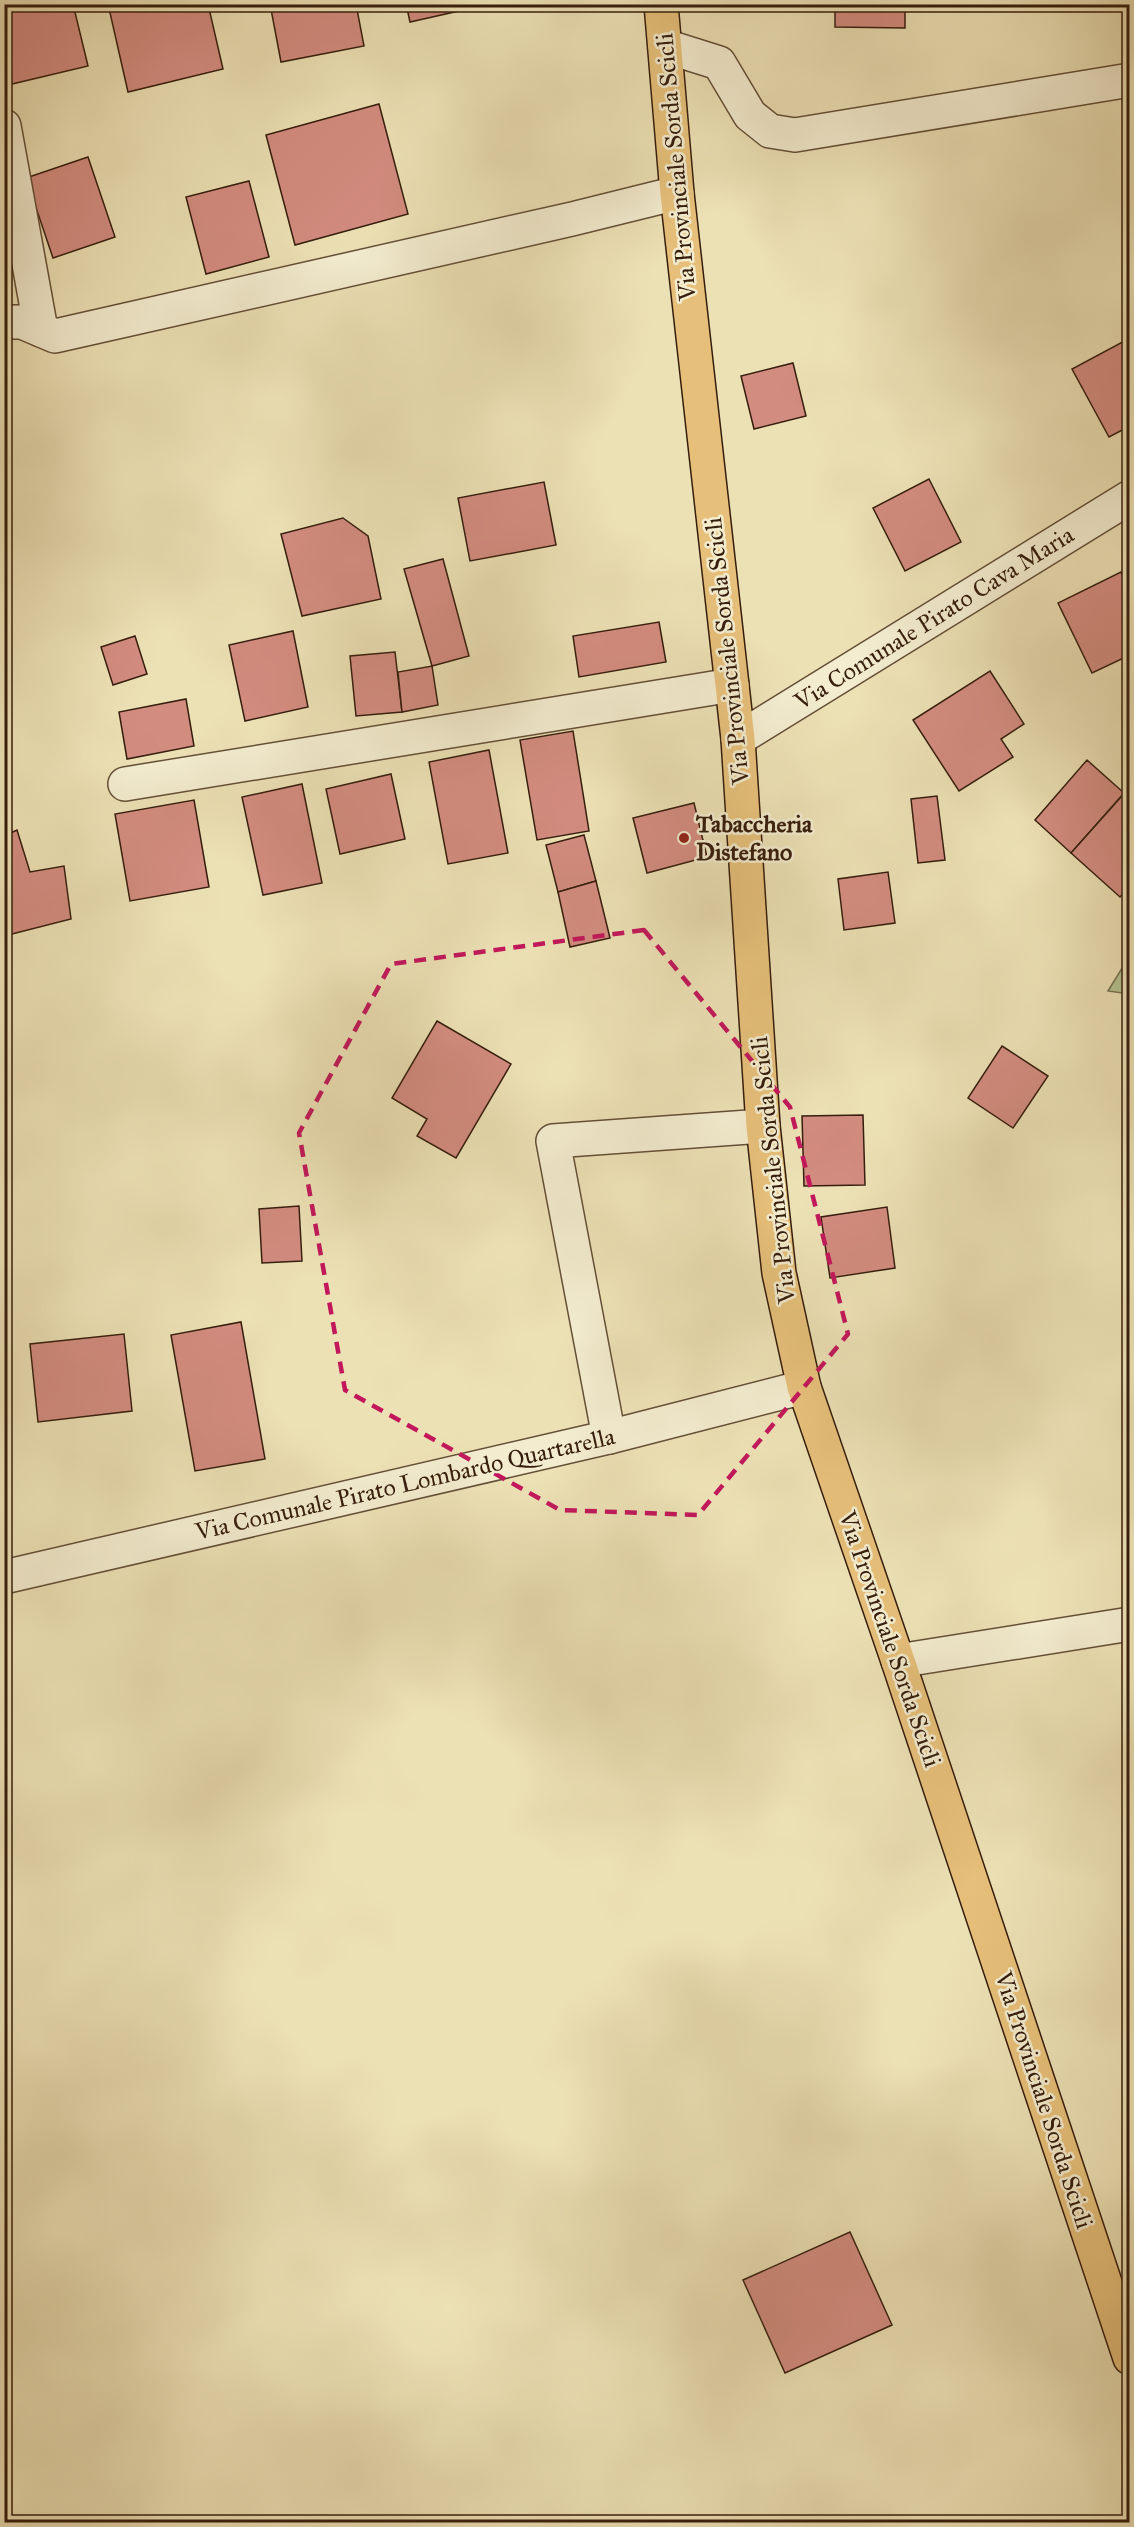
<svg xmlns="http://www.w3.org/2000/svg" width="1134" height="2527" viewBox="0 0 1134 2527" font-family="'IM FELL Great Primer',serif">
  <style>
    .green { fill: #b4c390; stroke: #75704e; stroke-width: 1.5 }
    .building { fill: #d38c80; stroke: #361e0d; stroke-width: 1.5 }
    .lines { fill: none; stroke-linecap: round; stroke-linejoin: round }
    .minor-casing { stroke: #644f37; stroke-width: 36 }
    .major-casing { stroke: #361e0d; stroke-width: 36 }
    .minor { stroke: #f3eccf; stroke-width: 33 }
    .major { stroke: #e6c07a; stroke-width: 33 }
    .marked { fill: none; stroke: #c2185b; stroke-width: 4.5; stroke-dasharray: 12 8; stroke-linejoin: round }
    .poi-dot { fill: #8f2418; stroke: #f3eccf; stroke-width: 2 }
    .labels { text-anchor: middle; stroke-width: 5; stroke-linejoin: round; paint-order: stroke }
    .street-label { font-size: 24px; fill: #361e0d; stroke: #f3eccf }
    .poi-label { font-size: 24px; font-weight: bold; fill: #361e0d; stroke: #f3eccf; text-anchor: start }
  </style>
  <rect width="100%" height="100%" fill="#ece1b5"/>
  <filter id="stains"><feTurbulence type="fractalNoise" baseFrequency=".00333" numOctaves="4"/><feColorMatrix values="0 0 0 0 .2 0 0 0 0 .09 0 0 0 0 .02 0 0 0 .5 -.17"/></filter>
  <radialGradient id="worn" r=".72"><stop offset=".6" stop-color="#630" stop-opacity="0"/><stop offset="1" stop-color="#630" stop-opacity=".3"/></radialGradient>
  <path class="green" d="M1129,957V994L1108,991Z"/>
  <g class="building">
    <path d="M4,4H73L88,66L12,84L4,52Z"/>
    <path d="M108,4H208L223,69L128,92Z"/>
    <path d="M270,4H356L364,46L281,62Z"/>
    <path d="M406,4H490L410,22Z"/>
    <path d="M835,4H905V28L835,27Z"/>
    <path d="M379,104L408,214L295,245L266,135Z"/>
    <path d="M88,157L115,237L53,258L26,178Z"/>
    <path d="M249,181L269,257L206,274L186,197Z"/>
    <path d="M1130,338V426L1109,437L1072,369Z"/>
    <path d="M793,363L806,416L754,429L741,376Z"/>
    <path d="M929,479L961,542L905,571L873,508Z"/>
    <path d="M544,482L556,545L470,561L458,498Z"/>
    <path d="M343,518L368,536L381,599L302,616L281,534Z"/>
    <path d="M443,559L469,656L432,666L404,569Z"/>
    <path d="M1121,572L1130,591V655L1092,673L1058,603Z"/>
    <path d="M659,622L666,662L579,677L573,636Z"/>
    <path d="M293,631L308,707L245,721L229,645Z"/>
    <path d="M135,636L147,674L113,685L101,647Z"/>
    <path d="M395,652L402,712L356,716L350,656Z"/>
    <path d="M432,666L438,705L402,712L398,672Z"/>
    <path d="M990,671L1024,724L1001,739L1013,757L959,791L913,720Z"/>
    <path d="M186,699L194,746L127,759L119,712Z"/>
    <path d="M573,731L589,831L537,840L520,740Z"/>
    <path d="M489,750L508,853L448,864L429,762Z"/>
    <path d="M1087,760L1124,793L1071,853L1035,820Z"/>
    <path d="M391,774L405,839L340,854L326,789Z"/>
    <path d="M302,784L322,883L263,895L242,797Z"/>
    <path d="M1130,787V886L1120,897L1071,853Z"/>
    <path d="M937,796L945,860L918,863L911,799Z"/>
    <path d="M194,800L209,887L130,901L115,814Z"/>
    <path d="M694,803L707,857L647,873L633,818Z"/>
    <path d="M17,830L30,872L64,866L71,919L4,936V836Z"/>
    <path d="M584,835L596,881L558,892L546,845Z"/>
    <path d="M888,872L895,923L844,930L838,879Z"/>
    <path d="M596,881L610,938L570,947L558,892Z"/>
    <path d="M437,1021L511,1064L456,1158L417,1136L427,1119L392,1098Z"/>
    <path d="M1002,1046L1048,1076L1013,1128L968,1098Z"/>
    <path d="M863,1115L865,1185L804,1186L802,1116Z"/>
    <path d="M299,1206L302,1261L262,1263L259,1209Z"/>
    <path d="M887,1207L895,1268L830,1278L821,1217Z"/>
    <path d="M241,1322L265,1459L195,1471L171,1335Z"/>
    <path d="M124,1334L132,1411L38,1422L30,1344Z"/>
    <path d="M850,2232L892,2325L785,2373L743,2280Z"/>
  </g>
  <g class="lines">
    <defs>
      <g id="minor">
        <path d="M665,46L719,63L750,115L770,131L795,135L1130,80"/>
        <path d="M4,126L41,330"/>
        <path d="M4,322H22L55,336L572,219L677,193"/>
        <path d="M738,739L1130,497"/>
        <path d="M125,784L732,685"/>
        <path d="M609,1437L553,1141L763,1126"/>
        <path d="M4,1577L609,1437L804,1387"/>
        <path d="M898,1661L1130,1624"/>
      </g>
      <path id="major" d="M661,4L677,193L738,739L763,1126L779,1273L804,1387L898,1661L1130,2358"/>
    </defs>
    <use href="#minor" class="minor-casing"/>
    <use href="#major" class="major-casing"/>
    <use href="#minor" class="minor"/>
    <use href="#major" class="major"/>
  </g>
  <path class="marked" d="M644,930L790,1107L848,1334L698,1515L560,1510L345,1390L299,1133L391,964Z"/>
  <circle class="poi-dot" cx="684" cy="838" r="6"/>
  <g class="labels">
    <g class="street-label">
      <text transform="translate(676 167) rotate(-95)" y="8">Via Provinciale Sorda Scicli</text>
      <text transform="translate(934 618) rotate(-32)" y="8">Via Comunale Pirato Cava Maria</text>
      <text transform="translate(727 651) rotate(-96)" y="8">Via Provinciale Sorda Scicli</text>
      <text transform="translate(773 1170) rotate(-96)" y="8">Via Provinciale Sorda Scicli</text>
      <text transform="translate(405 1484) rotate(-13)" y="8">Via Comunale Pirato Lombardo Quartarella</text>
      <text transform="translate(890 1639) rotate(71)" y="8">Via Provinciale Sorda Scicli</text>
      <text transform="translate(1044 2100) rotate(72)" y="8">Via Provinciale Sorda Scicli</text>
    </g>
    <g class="poi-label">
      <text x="696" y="832">Tabaccheria<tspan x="696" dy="28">Distefano</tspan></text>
    </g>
  </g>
  <rect width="1134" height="2527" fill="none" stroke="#ece1b5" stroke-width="24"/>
  <rect x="6" y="6" width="1122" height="2515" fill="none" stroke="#361e0d" stroke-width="3"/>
  <rect x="12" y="12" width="1110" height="2503" fill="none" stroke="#361e0d" stroke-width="1.5"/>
  <rect width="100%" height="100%" filter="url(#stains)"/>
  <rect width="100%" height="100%" fill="url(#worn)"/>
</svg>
